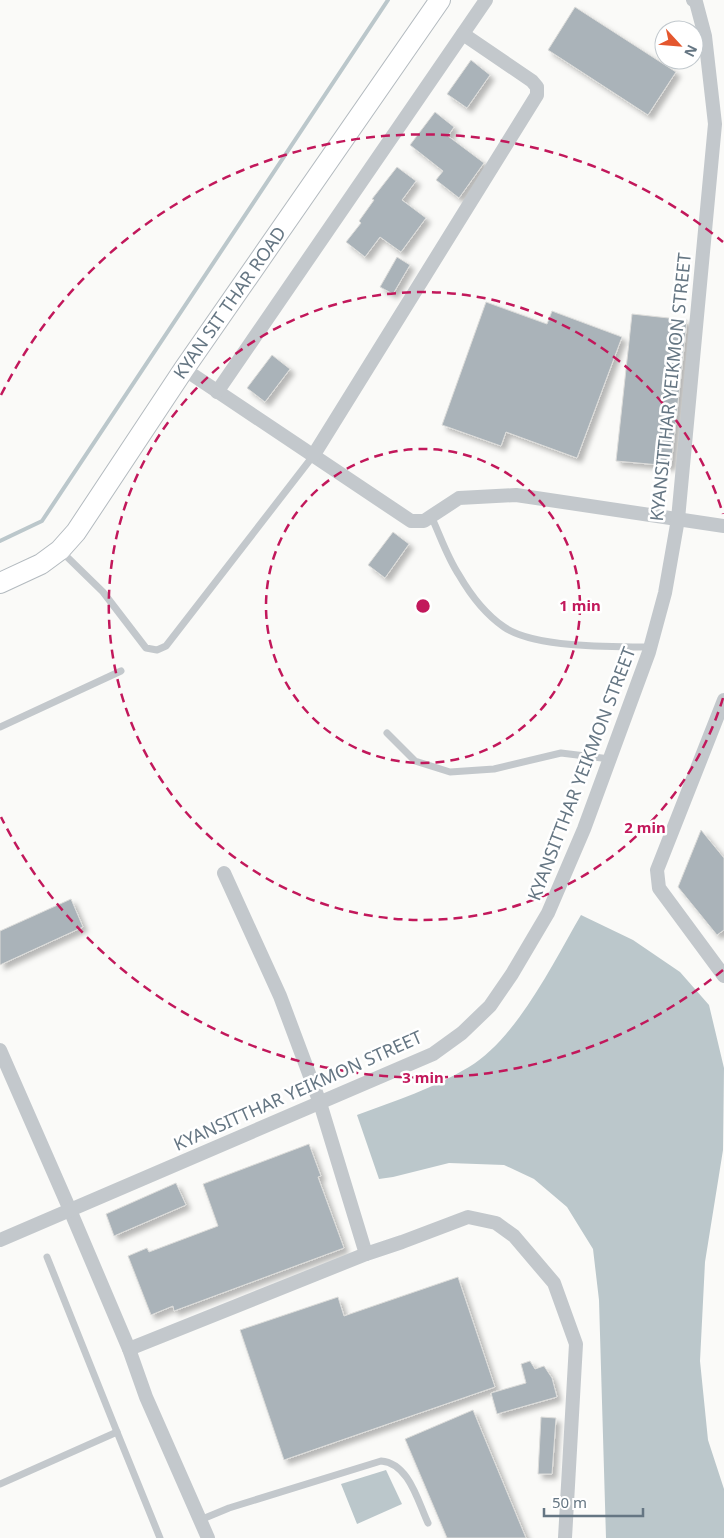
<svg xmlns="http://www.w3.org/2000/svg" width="724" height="1538" viewBox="0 0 724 1538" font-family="'Noto Sans',sans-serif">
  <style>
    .water { fill: #bbc7cb }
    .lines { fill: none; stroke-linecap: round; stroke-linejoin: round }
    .stream { stroke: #bbc7cb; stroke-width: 4 }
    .building { fill: #aab3b9; stroke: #dcdcda; filter: url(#shadow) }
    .secondary-casing { stroke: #b3babf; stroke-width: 22 }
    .lane { stroke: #c3c8cc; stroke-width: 7 }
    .street { stroke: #c3c8cc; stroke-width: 14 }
    .secondary { stroke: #fff; stroke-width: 20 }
    .ring { fill: none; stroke: #c2185b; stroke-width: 2.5; stroke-dasharray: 9 6 }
    .labels { text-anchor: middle; stroke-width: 5; stroke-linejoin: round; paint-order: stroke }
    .street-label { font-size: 18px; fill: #657683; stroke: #fff }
    .centre { fill: #c2185b; stroke: #fff; stroke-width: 2.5 }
    .ring-label { font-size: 15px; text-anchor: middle; font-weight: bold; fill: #c2185b; stroke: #fff; stroke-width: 5; stroke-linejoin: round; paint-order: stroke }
  </style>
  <defs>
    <filter id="shadow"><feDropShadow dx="4.5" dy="4.5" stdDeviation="2.5" flood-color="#0004"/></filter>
  </defs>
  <rect width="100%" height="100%" fill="#fafaf8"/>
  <g class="water">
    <path d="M581,915L633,940L680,972L709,1005L724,1068L723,1150L705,1262L700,1361L708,1440L724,1489V1538H606L599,1300L593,1249L567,1207L534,1179L504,1165L449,1163L393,1177L379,1179L357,1115C395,1101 434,1088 469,1067C517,1038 553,963 581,915Z"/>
    <path d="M386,1470L402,1504L357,1524L341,1484Z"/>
  </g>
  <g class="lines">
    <path class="stream" d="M0,541L42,521L388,0"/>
  </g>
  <g class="building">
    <path d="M575,7L676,72L648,115L548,50Z"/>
    <path d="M471,60L490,75L467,108L447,94Z"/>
    <path d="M435,112L454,127L448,136L484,163L459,198L436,180L443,171L410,145Z"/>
    <path d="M397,167L416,181L402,200L426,218L401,252L380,237L365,257L346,242L361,223L359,221L374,200L372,199Z"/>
    <path d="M397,257L410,265L393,294L380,287Z"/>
    <path d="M486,302L547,324L552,311L622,337L577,458L506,432L501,446L442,425Z"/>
    <path d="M632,314L687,320L671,466L616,461Z"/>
    <path d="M272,355L290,369L265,402L247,388Z"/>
    <path d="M393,532L409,544L385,578L368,565Z"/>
    <path d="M701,830L724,858V930L717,935L678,887Z"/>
    <path d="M71,899L83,927L0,965V931Z"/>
    <path d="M309,1144L321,1176L318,1177L344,1248L174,1311L173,1306L151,1315L128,1256L147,1248L149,1252L218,1226L203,1184Z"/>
    <path d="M176,1183L186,1205L114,1236L106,1214Z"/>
    <path d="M458,1277L495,1387L284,1460L240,1330L338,1297L344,1316Z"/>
    <path d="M530,1361L535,1369L544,1366L552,1378L557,1397L497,1414L491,1393L526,1383L521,1364Z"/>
    <path d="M473,1410L526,1538H447L405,1439Z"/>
    <path d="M541,1417L556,1418L552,1474H538Z"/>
  </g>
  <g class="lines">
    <defs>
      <path id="secondary" d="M0,583L41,564L60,550L76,532L184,369L440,0"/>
    </defs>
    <use href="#secondary" class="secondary-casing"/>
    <g class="lane">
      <path d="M431,516C440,535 447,557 459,575C470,594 485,614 504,627C534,648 614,647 651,647"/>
      <path d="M61,551L103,592L146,648L157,650L166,646L313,456"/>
      <path d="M0,727L121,671"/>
      <path d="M387,733L415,761L450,772L494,769L561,753L610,759"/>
      <path d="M47,1257L117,1432"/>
      <path d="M0,1484L117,1432L160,1538"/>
      <path d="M200,1520L229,1508L381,1461C409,1463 418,1502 428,1523"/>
    </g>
    <g class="street">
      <path d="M184,369L411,521H424L459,498L516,495L724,526"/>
      <path d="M217,392L486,0"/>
      <path d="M313,456L537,95V87L532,81L463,34"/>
      <path d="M724,700L657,870L659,888L724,976"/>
      <path d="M224,873L280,996L320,1103L366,1254"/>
      <path d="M0,1050L70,1210L129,1349L146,1397L208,1538"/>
      <path d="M0,1240L433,1054L462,1033L490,1006L512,974L548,913L584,829L649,652L665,593L678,519L715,124L705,36L696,2L693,0"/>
      <path d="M129,1349L366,1254L402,1242L468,1217L496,1223L514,1236L554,1283L576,1344L565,1538"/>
    </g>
    <use href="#secondary" class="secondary"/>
  </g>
  <g class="ring">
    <circle cx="423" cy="606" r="157"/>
    <path d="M723 698A314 314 0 1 1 723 514"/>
    <path d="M723 970A472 472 0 0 1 1 817M1 395A472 472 0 0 1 723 242"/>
  </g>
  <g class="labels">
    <g class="street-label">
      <text transform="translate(230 303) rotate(-55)" y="6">KYAN SIT THAR ROAD</text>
      <text transform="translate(671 387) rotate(-84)" y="6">KYANSITTHAR YEIKMON STREET</text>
      <text transform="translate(582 774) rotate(-69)" y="6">KYANSITTHAR YEIKMON STREET</text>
      <text transform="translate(298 1091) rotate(-24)" y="6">KYANSITTHAR YEIKMON STREET</text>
    </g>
  </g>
  <circle cx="423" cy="606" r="8" class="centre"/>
  <g class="ring-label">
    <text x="580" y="611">1 min</text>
    <text x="645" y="833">2 min</text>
    <text x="423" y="1083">3 min</text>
  </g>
  <g transform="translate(679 45) rotate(116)"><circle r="24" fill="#ffffff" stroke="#c1c8cd"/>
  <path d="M0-4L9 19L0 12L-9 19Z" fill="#e4572e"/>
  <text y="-8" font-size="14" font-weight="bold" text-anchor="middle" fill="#657683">N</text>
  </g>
  <path d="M544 1508v8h99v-8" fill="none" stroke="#657683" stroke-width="2.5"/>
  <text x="552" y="1508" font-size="15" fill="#657683" stroke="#ffffff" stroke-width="4" paint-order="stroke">50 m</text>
</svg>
